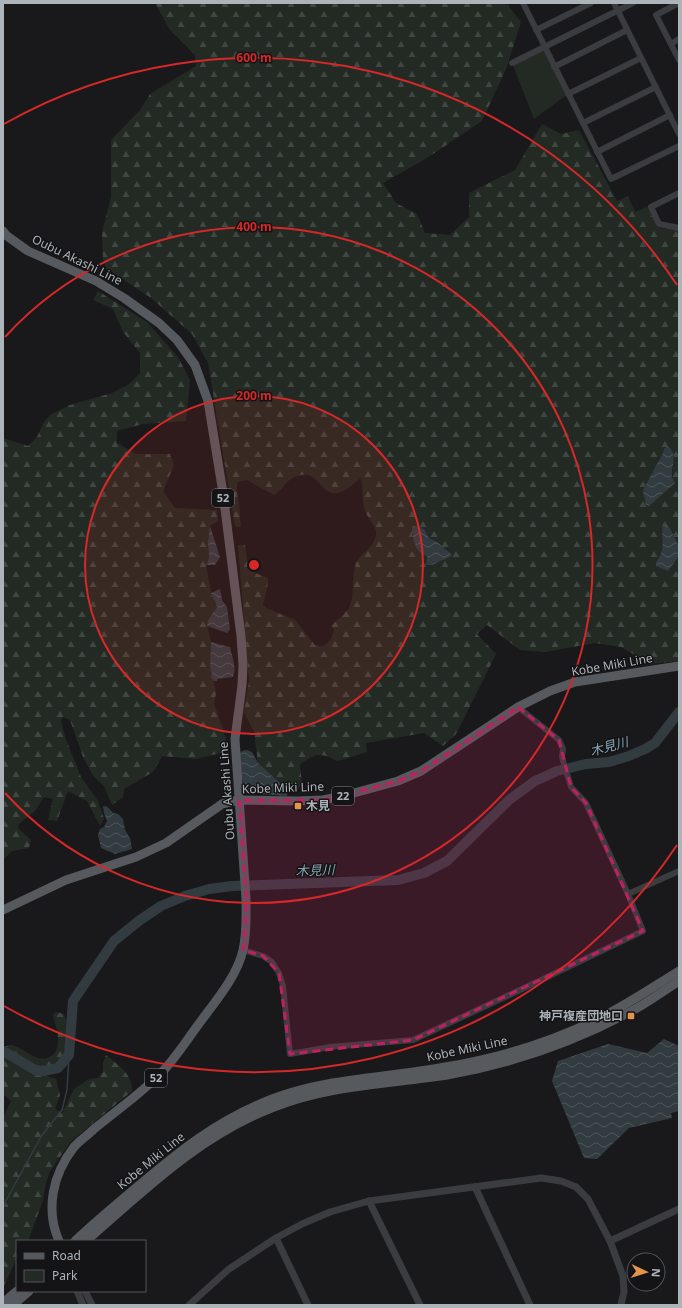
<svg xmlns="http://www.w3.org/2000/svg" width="682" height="1308" viewBox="0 0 682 1308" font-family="'Noto Sans','Noto Sans JP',sans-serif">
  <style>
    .green { fill: #232a23 }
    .forest { fill: url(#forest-firs); fill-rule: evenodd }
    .water { fill: url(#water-waves) }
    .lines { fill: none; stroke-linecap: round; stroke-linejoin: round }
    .stream { stroke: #323c40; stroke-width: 1.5 }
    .river { stroke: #323c40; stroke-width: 10 }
    .minor { stroke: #3a3c3f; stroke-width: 6 }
    .tertiary { stroke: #3a3c3f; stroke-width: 7 }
    .primary { stroke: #56595e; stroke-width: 9 }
    .marked { fill: #c12060; fill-opacity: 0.2; stroke: #c12060; stroke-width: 3; stroke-dasharray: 8 5; stroke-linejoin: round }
    .ring { fill: none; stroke: #d62828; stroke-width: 2 }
    .poi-dot { fill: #e2944a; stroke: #141416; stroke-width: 1.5 }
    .labels { text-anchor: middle; stroke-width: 3; stroke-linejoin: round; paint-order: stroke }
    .shield { fill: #141416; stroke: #7e8388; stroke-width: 1 }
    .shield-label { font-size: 11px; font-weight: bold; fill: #acb3b9 }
    .street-label { font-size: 12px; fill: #acb3b9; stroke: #141416 }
    .poi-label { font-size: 12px; font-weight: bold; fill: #acb3b9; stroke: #141416; text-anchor: start }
    .water-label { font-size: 13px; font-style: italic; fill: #87a4b1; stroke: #141416 }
    .centre { fill: #d62828; stroke: #141416; stroke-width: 2 }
    .ring-label { font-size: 12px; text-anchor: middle; font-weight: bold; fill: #d62828; stroke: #141416; stroke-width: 3; stroke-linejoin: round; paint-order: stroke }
  </style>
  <defs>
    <pattern id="forest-firs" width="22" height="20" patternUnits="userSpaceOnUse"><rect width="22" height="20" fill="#232a23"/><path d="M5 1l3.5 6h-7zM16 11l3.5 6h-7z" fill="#404641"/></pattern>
    <pattern id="water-waves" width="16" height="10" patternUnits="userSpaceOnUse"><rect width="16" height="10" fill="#323c40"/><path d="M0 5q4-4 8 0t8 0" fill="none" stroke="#4d565a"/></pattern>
  </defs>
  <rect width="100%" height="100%" fill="#19191b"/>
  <path class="green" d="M545,47L568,94L534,119L512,63Z"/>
  <g class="forest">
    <path d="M155,3H506L521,22L506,69L482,121L427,158L383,183L396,203L417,214L425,233L450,235L469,217V193L515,170L542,124L561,134L579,130L617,201L628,196L635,212L647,207L659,228L679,231V547L670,528L662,532C662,544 665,553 656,562L668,571L679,556V661L650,664L621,647L595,643L545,652L520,650L487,625L477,634L496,654L456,734L443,746L424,733L366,743L367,752L338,761C318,752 318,753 300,764L302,784L297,791L288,790L258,763L254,732L244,712L249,681L238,545H245C249,569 244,569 268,578V583L263,605L266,608L295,620L315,645C327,649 332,640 334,629L331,626C336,621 347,612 350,606C355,592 351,577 356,563C361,553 373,548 376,536C378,526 368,520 365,511C362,501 363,488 361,478C355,482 350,488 343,491C322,502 320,470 301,475C284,479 286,488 274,495L247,480L238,482C235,493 238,494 239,504C240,512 240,519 241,527L235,526L208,363L192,334L151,298L106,268L103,260L102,232L111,197V140L140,110L150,94L196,66L195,55L170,30ZM663,453L674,456L672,477L644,488ZM424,529L429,538L437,542L449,552L426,565L427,556L417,548L412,534Z"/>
    <path d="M98,291L147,322L178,357L190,380L186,421L143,424L117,431V443L136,454H170L174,465L163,491L175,508L217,510L218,521L210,526L208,542L209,558L206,565L212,597L216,602L217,607L208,620L207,626L211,642L210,667L212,674L211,679H213L216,693L214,704L226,738V746L221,753L196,759L162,756L153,772L124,789L123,797L112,805L104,786L94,777L83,757L70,720L63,717L61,720L65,737L81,777L98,801L104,819L100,826L87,801L68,791L57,821L48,820L53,799L44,797L35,811L19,824L18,828L31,840L29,848L12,851L3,860V438L28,446L37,437L44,422L50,415L70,405L112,393L128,385L140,373V353L123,332L113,309L93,300Z"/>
    <path d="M56,1012L64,1014L67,1022L65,1053L58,1064L49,1067L47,1076L56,1079L60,1095L55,1109L62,1113L74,1089L89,1079L98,1078L103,1072V1063L106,1055C118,1065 133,1074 132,1091L71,1141L49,1173L45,1188L43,1201L28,1241H17V1258L3,1288V1117L11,1101L3,1094V1045L5,1047C7,1046 9,1045 11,1045C23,1046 38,1066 51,1056C64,1047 56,1028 53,1015Z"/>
  </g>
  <g class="water">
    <path d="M667,446C679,453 671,466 672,477C673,479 674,481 675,483L649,506L646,505L643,492L644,488L663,453L664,449Z"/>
    <path d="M663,524L670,528L679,547V556L668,571L656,566V562C667,550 660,538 663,524Z"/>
    <path d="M210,526L220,557L215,565H206L209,558L208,542Z"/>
    <path d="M414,526H418L424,529L429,538L437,542L449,552L452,556L432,565H426L427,556C424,555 420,553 418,550C414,546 412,533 412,527Z"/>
    <path d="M220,589L222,600L227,607L230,629L227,633L207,626L208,620L217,607C216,601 212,598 211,593Z"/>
    <path d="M211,642L230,647C232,656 237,669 233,677L217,679V681H213V679H211L212,674L210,667Z"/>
    <path d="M247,750L252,752L258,763L288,790L287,796L259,794L246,789L242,778L240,753L242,751Z"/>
    <path d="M103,806C108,806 111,810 113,813L118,814L123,819L125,830L130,838L132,849L115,854L101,848L98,835L100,829L104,827L107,821L104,813Z"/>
    <path d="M664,1039L679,1046V1111L671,1113L672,1118L629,1128L597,1159L584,1158L552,1081L558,1061L608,1044L647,1053Z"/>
  </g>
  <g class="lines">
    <path class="stream" d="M3,1206L42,1135L62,1110L67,1090L69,1055"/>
    <path class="river" d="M3,1051L35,1070L43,1071L58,1068L69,1055L73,1001L114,941L140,920L161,906L185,896L209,889L232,886L398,880L424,873L447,861L509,800L535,781L557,771L586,764L609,762L629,756L645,749L655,743L679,712"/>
    <g class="minor">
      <path d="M523,3L611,179L679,146"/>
      <path d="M614,3L679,134"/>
      <path d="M679,3L656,15L679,60"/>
      <path d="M536,30L591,3"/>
      <path d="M671,44L679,39"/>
      <path d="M512,63L633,3"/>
      <path d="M554,67L627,30"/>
      <path d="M568,94L641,58"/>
      <path d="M583,123L656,87"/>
      <path d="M597,152L670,115"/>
      <path d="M679,193L651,207L659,224L679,228"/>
      <path d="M628,894L679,871"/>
      <path d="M243,950L263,956L272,962L279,973L283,986L290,1054L330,1047L413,1040L537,982L643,931L628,894L586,803L571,787L562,757L563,749L559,740L518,707"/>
    </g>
    <g class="tertiary">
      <path d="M475,1187L530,1305"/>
      <path d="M369,1201L420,1305"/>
      <path d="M276,1238L308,1305"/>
      <path d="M610,1241L679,1209"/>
      <path d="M77,1291L83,1305"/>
      <path d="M85,1291L92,1305"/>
      <path d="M189,1305L229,1269L276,1238L302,1224L330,1212L369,1201L541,1178L561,1181L576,1187L588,1199L610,1241L623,1276L624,1292L621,1305"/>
    </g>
    <g class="primary">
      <path d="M3,231L7,236L28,251L96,281L124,298L159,323L177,340L195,365L208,401L223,493L241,636L243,665L242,685L235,739L246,899C246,915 247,933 243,950C237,977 214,1003 198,1025C187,1040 176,1057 163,1071C142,1093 117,1110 94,1129C88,1135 79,1141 74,1147C53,1174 45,1209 59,1241"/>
      <path d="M3,910L66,880L136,857L166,843L222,804L239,800L297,801L323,800L343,796L398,781L421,771L518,707L550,691L575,682L679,666"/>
      <path d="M75,1241C93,1224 112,1208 131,1192C177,1153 215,1121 272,1099C327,1078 388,1078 445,1067C499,1058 552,1042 600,1018C628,1004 653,987 679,971"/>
      <path d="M86,1241C146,1189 199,1136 274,1107C329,1085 389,1084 447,1075C510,1064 571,1043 628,1013C646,1004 662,992 679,981"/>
      <path d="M3,1303L17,1291"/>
      <path d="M13,1305L29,1291"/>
    </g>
  </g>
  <path class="marked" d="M518,707L559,740L571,787L586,803L643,931L413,1040L290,1054L279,973L263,956L243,950L246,899L239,800H323L398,781L421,771Z"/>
  <circle cx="254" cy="565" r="169" fill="#d62828" fill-opacity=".12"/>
  <g class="ring">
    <circle cx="254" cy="565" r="169"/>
    <path d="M5 337A338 338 0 1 1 5 793"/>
    <path d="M677 845A507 507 0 0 1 4 1006M4 124A507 507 0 0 1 677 285"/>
  </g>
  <g class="poi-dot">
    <rect x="294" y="802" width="8" height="8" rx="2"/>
    <rect x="627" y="1012" width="8" height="8" rx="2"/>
  </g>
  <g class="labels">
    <g class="shield">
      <rect x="212" y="489" width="22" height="18" rx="3"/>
      <rect x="332" y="787" width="22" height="18" rx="3"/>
      <rect x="145" y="1069" width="22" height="18" rx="3"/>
    </g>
    <g class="shield-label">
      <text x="223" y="502">52</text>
      <text x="343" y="800">22</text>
      <text x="156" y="1082">52</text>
    </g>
    <g class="street-label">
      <text transform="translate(77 260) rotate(26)" y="4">Oubu Akashi Line</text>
      <text transform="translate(612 665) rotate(-10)" y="4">Kobe Miki Line</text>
      <text transform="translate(283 788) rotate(-2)" y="4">Kobe Miki Line</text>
      <text transform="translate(227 791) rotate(-94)" y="4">Oubu Akashi Line</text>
      <text transform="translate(467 1049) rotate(-12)" y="4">Kobe Miki Line</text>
      <text transform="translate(151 1161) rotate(-39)" y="4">Kobe Miki Line</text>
    </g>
    <g class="poi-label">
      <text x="306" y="810">木見</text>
      <text x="623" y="1020" text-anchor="end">神戸複産団地口</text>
    </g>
    <g class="water-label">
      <text transform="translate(609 746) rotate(-15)" y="5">木見川</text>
      <text transform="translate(315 870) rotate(-2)" y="5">木見川</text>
    </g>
  </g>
  <circle cx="254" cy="565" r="6" class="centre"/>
  <g class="ring-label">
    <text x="254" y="62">600 m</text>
    <text x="254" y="231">400 m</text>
    <text x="254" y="400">200 m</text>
  </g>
  <rect width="682" height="1308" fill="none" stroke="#acb3b9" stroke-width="8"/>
  <rect x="16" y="1240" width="130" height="52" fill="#141416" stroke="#515457"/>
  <rect x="24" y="1253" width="20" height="6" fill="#56595e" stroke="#515457"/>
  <text x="52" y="1260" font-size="12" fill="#acb3b9">Road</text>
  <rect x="24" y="1270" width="20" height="12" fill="#232a23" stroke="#515457"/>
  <text x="52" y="1280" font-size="12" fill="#acb3b9">Park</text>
  <g transform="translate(646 1272) rotate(94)"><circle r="19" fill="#141416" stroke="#515457"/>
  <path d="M0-3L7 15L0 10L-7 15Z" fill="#e2944a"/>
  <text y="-6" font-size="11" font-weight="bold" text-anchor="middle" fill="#acb3b9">N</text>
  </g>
</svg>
